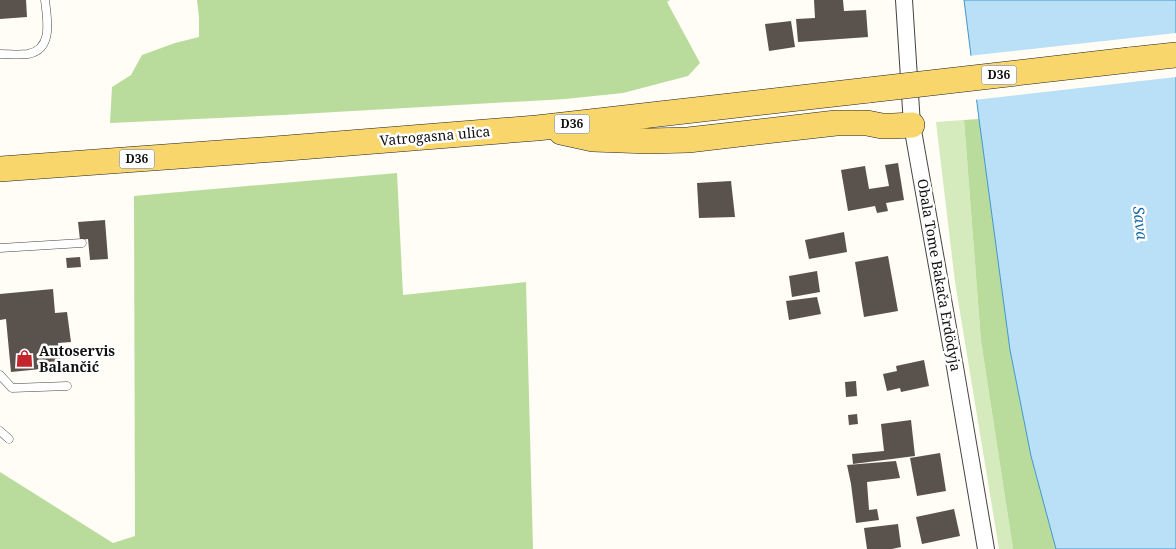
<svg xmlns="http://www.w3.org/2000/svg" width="1176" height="549" viewBox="0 0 1176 549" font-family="'Noto Serif',serif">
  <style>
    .green { fill: #d5ebbd }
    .forest { fill: #b9dc9c }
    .water { fill: #b9e0f7; stroke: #3f96cf }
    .pier { fill: #fffdf5 }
    .building { fill: #5a524d }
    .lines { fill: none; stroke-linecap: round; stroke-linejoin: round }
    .service-casing { stroke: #444; stroke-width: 9 }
    .minor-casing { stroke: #444; stroke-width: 18 }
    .primary-casing { stroke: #222; stroke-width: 26 }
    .service { stroke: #fff; stroke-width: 8 }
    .minor { stroke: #fff; stroke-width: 16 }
    .primary { stroke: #f9d66b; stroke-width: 25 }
    .primary-bridge-casing { stroke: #222; stroke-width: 26; stroke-linecap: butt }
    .primary-bridge { stroke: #f9d66b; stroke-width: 25 }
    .labels { text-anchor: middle; stroke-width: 5; stroke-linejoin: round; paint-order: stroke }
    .shield { fill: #fff; stroke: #585858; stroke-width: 1 }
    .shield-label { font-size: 12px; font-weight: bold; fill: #111 }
    .street-label { font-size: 14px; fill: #111; stroke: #fff }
    .poi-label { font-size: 14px; font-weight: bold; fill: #111; stroke: #fff; text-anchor: start }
    .water-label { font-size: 15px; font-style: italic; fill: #1768a6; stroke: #fff }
  </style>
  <rect width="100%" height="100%" fill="#fffdf5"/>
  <path class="green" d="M964,120L981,341L1013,549H999L955,282L936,122Z"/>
  <g class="forest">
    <path d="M197,0H670L667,2L700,63L688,76L623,93L565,99L283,115L110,123L112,87L131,75L142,55L175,43L199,37V18Z"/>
    <path d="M979,119L1010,350L1031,456L1056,549H1013L981,341L964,120Z"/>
    <path d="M397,173L403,295L526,282L533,549H0V472L113,543L135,536L134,196Z"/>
  </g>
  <path class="water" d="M964,0H1176V549H1056L1031,456L1010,350L979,119Z"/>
  <path class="pier" d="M1176,33V77L974,100L968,56Z"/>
  <g class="building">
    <path d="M0,0H26L27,17L0,19Z"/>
    <path d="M814,0H843L844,11L866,10L868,37L798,42L796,19L815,18Z"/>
    <path d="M791,21L795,47L769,51L765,24Z"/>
    <path d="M898,163L904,200L886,203L888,211L877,213L875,206L848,211L841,170L865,166L869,189L889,186L885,165Z"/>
    <path d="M731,181L735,217L699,218L697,183Z"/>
    <path d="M105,220L108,259L90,260L88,239L80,240L78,222Z"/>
    <path d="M844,232L847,252L809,259L805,240Z"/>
    <path d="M888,256L898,311L864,317L855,262Z"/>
    <path d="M80,257L81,267L67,268L66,258Z"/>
    <path d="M817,271L820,292L792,297L789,276Z"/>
    <path d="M53,289L55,313L67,312L71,342L58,343L61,367L11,372L6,319L0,320V294Z"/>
    <path d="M817,297L821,314L789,320L786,301Z"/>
    <path d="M924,360L929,386L901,392L900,388L887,391L883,374L897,371L896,366Z"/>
    <path d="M856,381L857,396L846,397L845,382Z"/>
    <path d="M857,414L858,424L849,425L848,415Z"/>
    <path d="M911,420L915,456L853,464L852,454L884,451L881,424Z"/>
    <path d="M940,453L946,491L917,496L910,458Z"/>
    <path d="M896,461L900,478L867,482L869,510L877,509L879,520L856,523L851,484L847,465Z"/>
    <path d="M954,509L960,536L922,544L916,517Z"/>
    <path d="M898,524L901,547L892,549H867L864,528Z"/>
  </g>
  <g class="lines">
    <defs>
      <g id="service">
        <path d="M0,54C9,54 19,55 28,54C54,49 47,19 45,0"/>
        <path d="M0,248L82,243"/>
        <path d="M0,375L12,388L67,386"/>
        <path d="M0,431L9,439"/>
      </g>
      <path id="minor" d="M904,0L912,125L955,367L986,549"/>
      <g id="primary">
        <path d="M1129,60L1176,55"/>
        <path d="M561,132L593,139L649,141L688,140L836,123H867L882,126H893L912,125"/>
        <path d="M0,169L275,149L537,128L869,90"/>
      </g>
    </defs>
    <use href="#service" class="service-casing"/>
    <use href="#minor" class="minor-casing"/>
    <use href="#primary" class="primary-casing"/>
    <use href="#service" class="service"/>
    <use href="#minor" class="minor"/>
    <use href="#primary" class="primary"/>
    <defs>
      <path id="primary-bridge" d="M869,90L1129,60"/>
    </defs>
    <use href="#primary-bridge" class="primary-bridge-casing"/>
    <use href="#primary-bridge" class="primary-bridge"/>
  </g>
  <defs>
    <symbol id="shop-bare" viewBox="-9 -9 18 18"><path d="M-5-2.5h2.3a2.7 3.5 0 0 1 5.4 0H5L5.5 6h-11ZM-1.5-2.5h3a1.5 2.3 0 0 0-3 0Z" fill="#c4262e" stroke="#fff" stroke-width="2.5" paint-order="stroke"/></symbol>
  </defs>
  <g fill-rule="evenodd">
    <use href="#shop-bare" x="12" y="346" width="25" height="25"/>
  </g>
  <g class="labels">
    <g class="shield">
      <rect x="981.5" y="65.5" width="35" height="19" rx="4"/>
      <rect x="554.5" y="114.5" width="35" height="19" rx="4"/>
      <rect x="119.5" y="149.5" width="35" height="19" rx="4"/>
    </g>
    <g class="shield-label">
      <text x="999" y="79">D36</text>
      <text x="572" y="128">D36</text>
      <text x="137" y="163">D36</text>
    </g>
    <g class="street-label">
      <text transform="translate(435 136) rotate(-5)" y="5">Vatrogasna ulica</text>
      <text transform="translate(939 275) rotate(80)" y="5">Obala Tome Bakača Erdödyja</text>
    </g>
    <g class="poi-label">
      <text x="39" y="356">Autoservis<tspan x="39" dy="16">Balančić</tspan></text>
    </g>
    <g class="water-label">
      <text transform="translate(1140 223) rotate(83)" y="5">Sava</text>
    </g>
  </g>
</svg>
